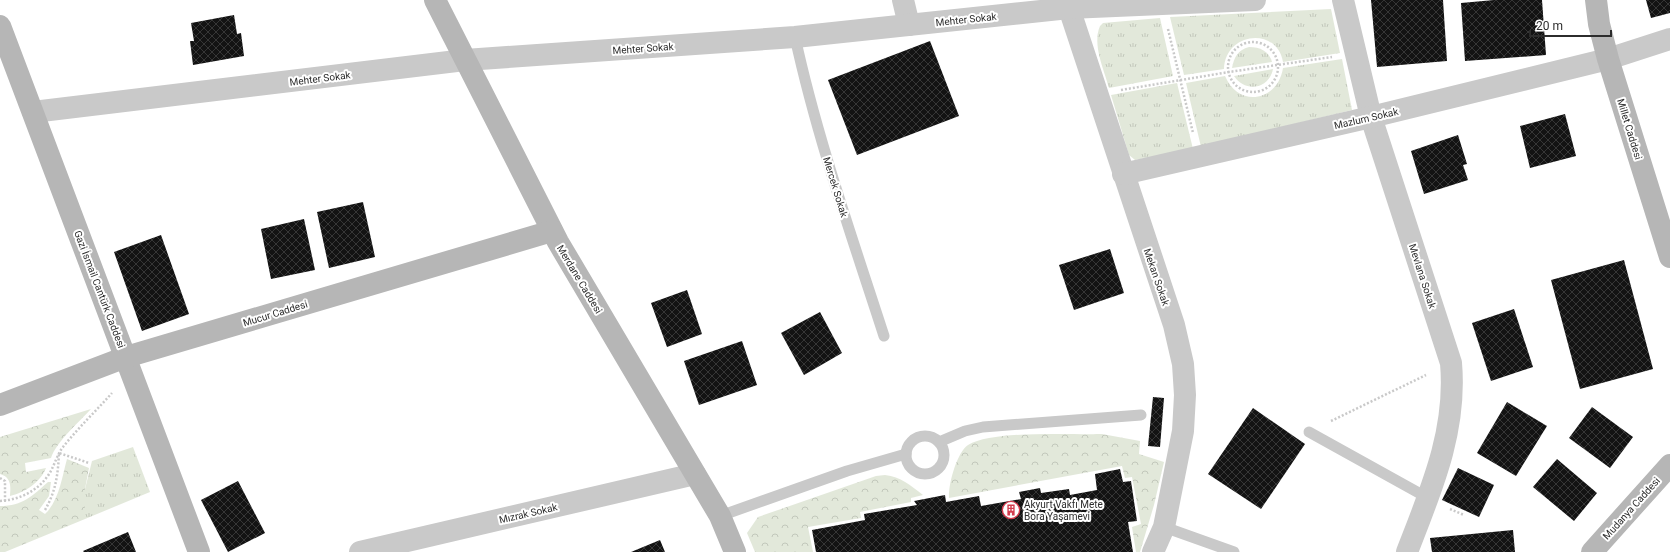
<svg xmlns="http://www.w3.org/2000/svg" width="1670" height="552" viewBox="0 0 1670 552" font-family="Roboto,sans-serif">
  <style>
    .grass { fill: url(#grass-tufts) }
    .forest { fill: url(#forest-crowns) }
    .building { fill: url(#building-cross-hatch) }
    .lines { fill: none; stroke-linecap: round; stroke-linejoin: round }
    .path { stroke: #c9c9c9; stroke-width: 2.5; stroke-dasharray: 2 2; stroke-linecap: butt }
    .lane { stroke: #c9c9c9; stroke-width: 11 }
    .street { stroke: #c9c9c9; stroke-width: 22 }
    .secondary { stroke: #b6b6b6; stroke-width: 22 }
    .labels { text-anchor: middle; stroke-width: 4; stroke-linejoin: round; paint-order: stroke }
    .street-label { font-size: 10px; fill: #2c2c2c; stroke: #fff }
    .poi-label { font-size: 10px; fill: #2c2c2c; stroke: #fff; text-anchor: start }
  </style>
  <defs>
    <pattern id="grass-tufts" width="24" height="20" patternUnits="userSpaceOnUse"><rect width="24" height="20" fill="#e2e8da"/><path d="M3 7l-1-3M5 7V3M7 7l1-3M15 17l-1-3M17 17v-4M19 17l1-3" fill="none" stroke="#c2c7bb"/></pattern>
    <pattern id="forest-crowns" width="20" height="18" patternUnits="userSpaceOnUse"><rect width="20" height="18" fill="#e2e8da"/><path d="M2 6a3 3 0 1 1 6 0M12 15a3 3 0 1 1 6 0" fill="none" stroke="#c2c7bb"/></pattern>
    <pattern id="building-cross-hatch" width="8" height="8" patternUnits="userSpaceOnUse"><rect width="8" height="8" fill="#131313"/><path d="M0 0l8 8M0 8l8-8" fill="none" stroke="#363636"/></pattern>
  </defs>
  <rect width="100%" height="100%" fill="#fff"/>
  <g class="grass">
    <path d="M1331,9L1340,53L1283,62C1277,26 1225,32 1224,69L1184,75L1170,17Z"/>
    <path d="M1160,18L1173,76L1109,88C1104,69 1092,45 1100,26L1103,23Z"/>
    <path d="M1249,47C1260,47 1269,51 1272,62L1232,68C1234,57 1238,50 1249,47Z"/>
    <path d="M1342,59L1352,110L1201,147L1186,83L1225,76C1239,109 1278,101 1283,68Z"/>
    <path d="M1273,69C1269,89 1245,93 1234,76Z"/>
    <path d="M1177,83L1193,149L1135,160L1129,155L1111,95Z"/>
    <path d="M133,447L150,492L85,519V489L92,461Z"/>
  </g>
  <g class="forest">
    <path d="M91,409C79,422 56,442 51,458L25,463L26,472L46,468C41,482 24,493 10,496C11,486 11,477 0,474V437Z"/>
    <path d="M1102,434L1140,441L1139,454L1164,462L1154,505L1140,552H1136L1132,527L1141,524L1132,477L1125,478L1122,466L949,498C948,485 957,452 968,445C993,430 1070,435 1102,434Z"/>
    <path d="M67,459L89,468L85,489V519L5,552H0V506C23,506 32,496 48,482H51L49,496L39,510L45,514C59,501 62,477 67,459Z"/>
    <path d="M885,475C901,477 910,485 923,495L911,498V502L860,512L861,518L808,527L813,552H755L747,533L758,517L876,476Z"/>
  </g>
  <g class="building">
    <path d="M1371,0H1443L1447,61L1377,67Z"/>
    <path d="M1494,0H1542L1546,55L1465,61L1461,3Z"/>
    <path d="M1646,0H1670V13L1651,18Z"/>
    <path d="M234,15L237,34L241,33L244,56L193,65L190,41H194L191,23Z"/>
    <path d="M930,41L959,116L857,155L828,80Z"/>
    <path d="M1565,114L1576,156L1530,168L1520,126Z"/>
    <path d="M1458,135L1467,164L1463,165L1468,180L1424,194L1411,151Z"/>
    <path d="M363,202L375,257L329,268L317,212Z"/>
    <path d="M304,219L315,270L271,279L261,229Z"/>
    <path d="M161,235L189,314L142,331L114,252Z"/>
    <path d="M1110,249L1124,293L1074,310L1059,265Z"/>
    <path d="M1624,260L1653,369L1580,389L1551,280Z"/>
    <path d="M687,290L702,334L667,347L651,303Z"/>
    <path d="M1514,309L1533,367L1491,381L1472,323Z"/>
    <path d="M820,312L842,353L804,375L781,333Z"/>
    <path d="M742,341L757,385L699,405L684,361Z"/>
    <path d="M1153,397L1164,398L1160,447L1148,446Z"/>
    <path d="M1507,402L1547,426L1516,476L1477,453Z"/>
    <path d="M1592,407L1633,437L1610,468L1569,438Z"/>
    <path d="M1253,408L1305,444L1261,509L1208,474Z"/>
    <path d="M1557,459L1597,493L1574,521L1533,487Z"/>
    <path d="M1458,468L1494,485L1479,517L1442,500Z"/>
    <path d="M1120,469L1123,482L1131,481L1137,521L1128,522L1133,552H816L812,530L865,520L864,514L917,505L914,501L945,495L946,502L979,496L981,506L1021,499L1019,492L1040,488L1041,493L1069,489L1070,495L1097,490L1095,474Z"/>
    <path d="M238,481L265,533L228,552L201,500Z"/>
    <path d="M1513,530L1515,552H1432L1430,538Z"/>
    <path d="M128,532L136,552H84L83,551Z"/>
    <path d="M660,540L665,552H631Z"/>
  </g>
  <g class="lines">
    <g class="path">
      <path d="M1168,29L1193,133"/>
      <circle cx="1253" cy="67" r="25"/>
      <path d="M1121,90L1229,72L1332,57"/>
      <path d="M1331,421L1426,375"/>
      <path d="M0,478L5,481V501"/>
      <path d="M0,501C18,500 36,492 47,477C54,468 56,456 63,447C78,428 96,411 112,393"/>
      <path d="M1450,509L1464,515"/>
      <path d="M45,510C56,491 58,474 59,453L89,463"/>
    </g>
    <g class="lane">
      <path d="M795,37C817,138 852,237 884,336"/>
      <path d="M1309,432L1428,498"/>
      <circle cx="925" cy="455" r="19"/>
      <path d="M939,442L965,431L983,427L1141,415"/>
      <path d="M720,516L847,471L906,454"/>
      <path d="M1164,527L1234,552"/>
    </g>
    <g class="street">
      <path d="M903,0L909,25"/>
      <path d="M1343,0L1371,117L1451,363C1457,431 1431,490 1407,552"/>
      <path d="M1069,8L1174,325L1183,364L1185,395L1183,431L1164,527L1153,552"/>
      <path d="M33,112L465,60L795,37L1069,8L1255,0"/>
      <path d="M1123,174L1371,117L1608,59L1670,39"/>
      <path d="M360,552L695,474"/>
    </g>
    <g class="secondary">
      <path d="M435,0L558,242L720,516L735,552"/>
      <path d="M1596,0L1599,24L1608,59L1670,257"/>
      <path d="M0,26L199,552"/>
      <path d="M0,405L126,357L552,231"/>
      <path d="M1592,552L1670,465"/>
    </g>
  </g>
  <defs>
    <symbol id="building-ring" viewBox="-11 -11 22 22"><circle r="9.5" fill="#fff" stroke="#d43c4e" stroke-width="1.5"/><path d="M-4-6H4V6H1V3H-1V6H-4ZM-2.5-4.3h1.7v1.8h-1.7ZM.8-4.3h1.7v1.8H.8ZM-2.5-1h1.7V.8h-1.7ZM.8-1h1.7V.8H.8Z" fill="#d43c4e"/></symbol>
  </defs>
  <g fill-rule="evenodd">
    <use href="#building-ring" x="1001" y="500" width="20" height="20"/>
  </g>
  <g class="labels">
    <g class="street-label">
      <text transform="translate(966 19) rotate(-6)" y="4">Mehter Sokak</text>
      <text transform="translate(643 48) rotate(-4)" y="4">Mehter Sokak</text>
      <text transform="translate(320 78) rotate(-7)" y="4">Mehter Sokak</text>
      <text transform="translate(1366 118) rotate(-13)" y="4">Mazlum Sokak</text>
      <text transform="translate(1630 129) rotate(73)" y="4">Millet Caddesi</text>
      <text transform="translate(836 187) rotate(73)" y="4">Mercek Sokak</text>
      <text transform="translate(1423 276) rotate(72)" y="4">Mevlana Sokak</text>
      <text transform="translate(1157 277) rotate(71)" y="4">Mekan Sokak</text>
      <text transform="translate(580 279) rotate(59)" y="4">Merdane Caddesi</text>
      <text transform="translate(100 289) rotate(69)" y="4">Gazi İsmail Cantürk Caddesi</text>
      <text transform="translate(275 313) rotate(-17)" y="4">Mucur Caddesi</text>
      <text transform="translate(1631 508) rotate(-48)" y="4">Mudanya Caddesi</text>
      <text transform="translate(528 513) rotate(-13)" y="4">Mızrak Sokak</text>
    </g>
    <g class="poi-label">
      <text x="1024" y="508">Akyurt Vakfı Mete<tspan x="1024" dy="12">Bora Yaşamevi</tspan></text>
    </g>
  </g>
  <path d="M1530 30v6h81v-6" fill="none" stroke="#2c2c2c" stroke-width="2"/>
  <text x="1536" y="30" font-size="12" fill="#2c2c2c" stroke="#ffffff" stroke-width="3" paint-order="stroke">20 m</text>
</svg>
